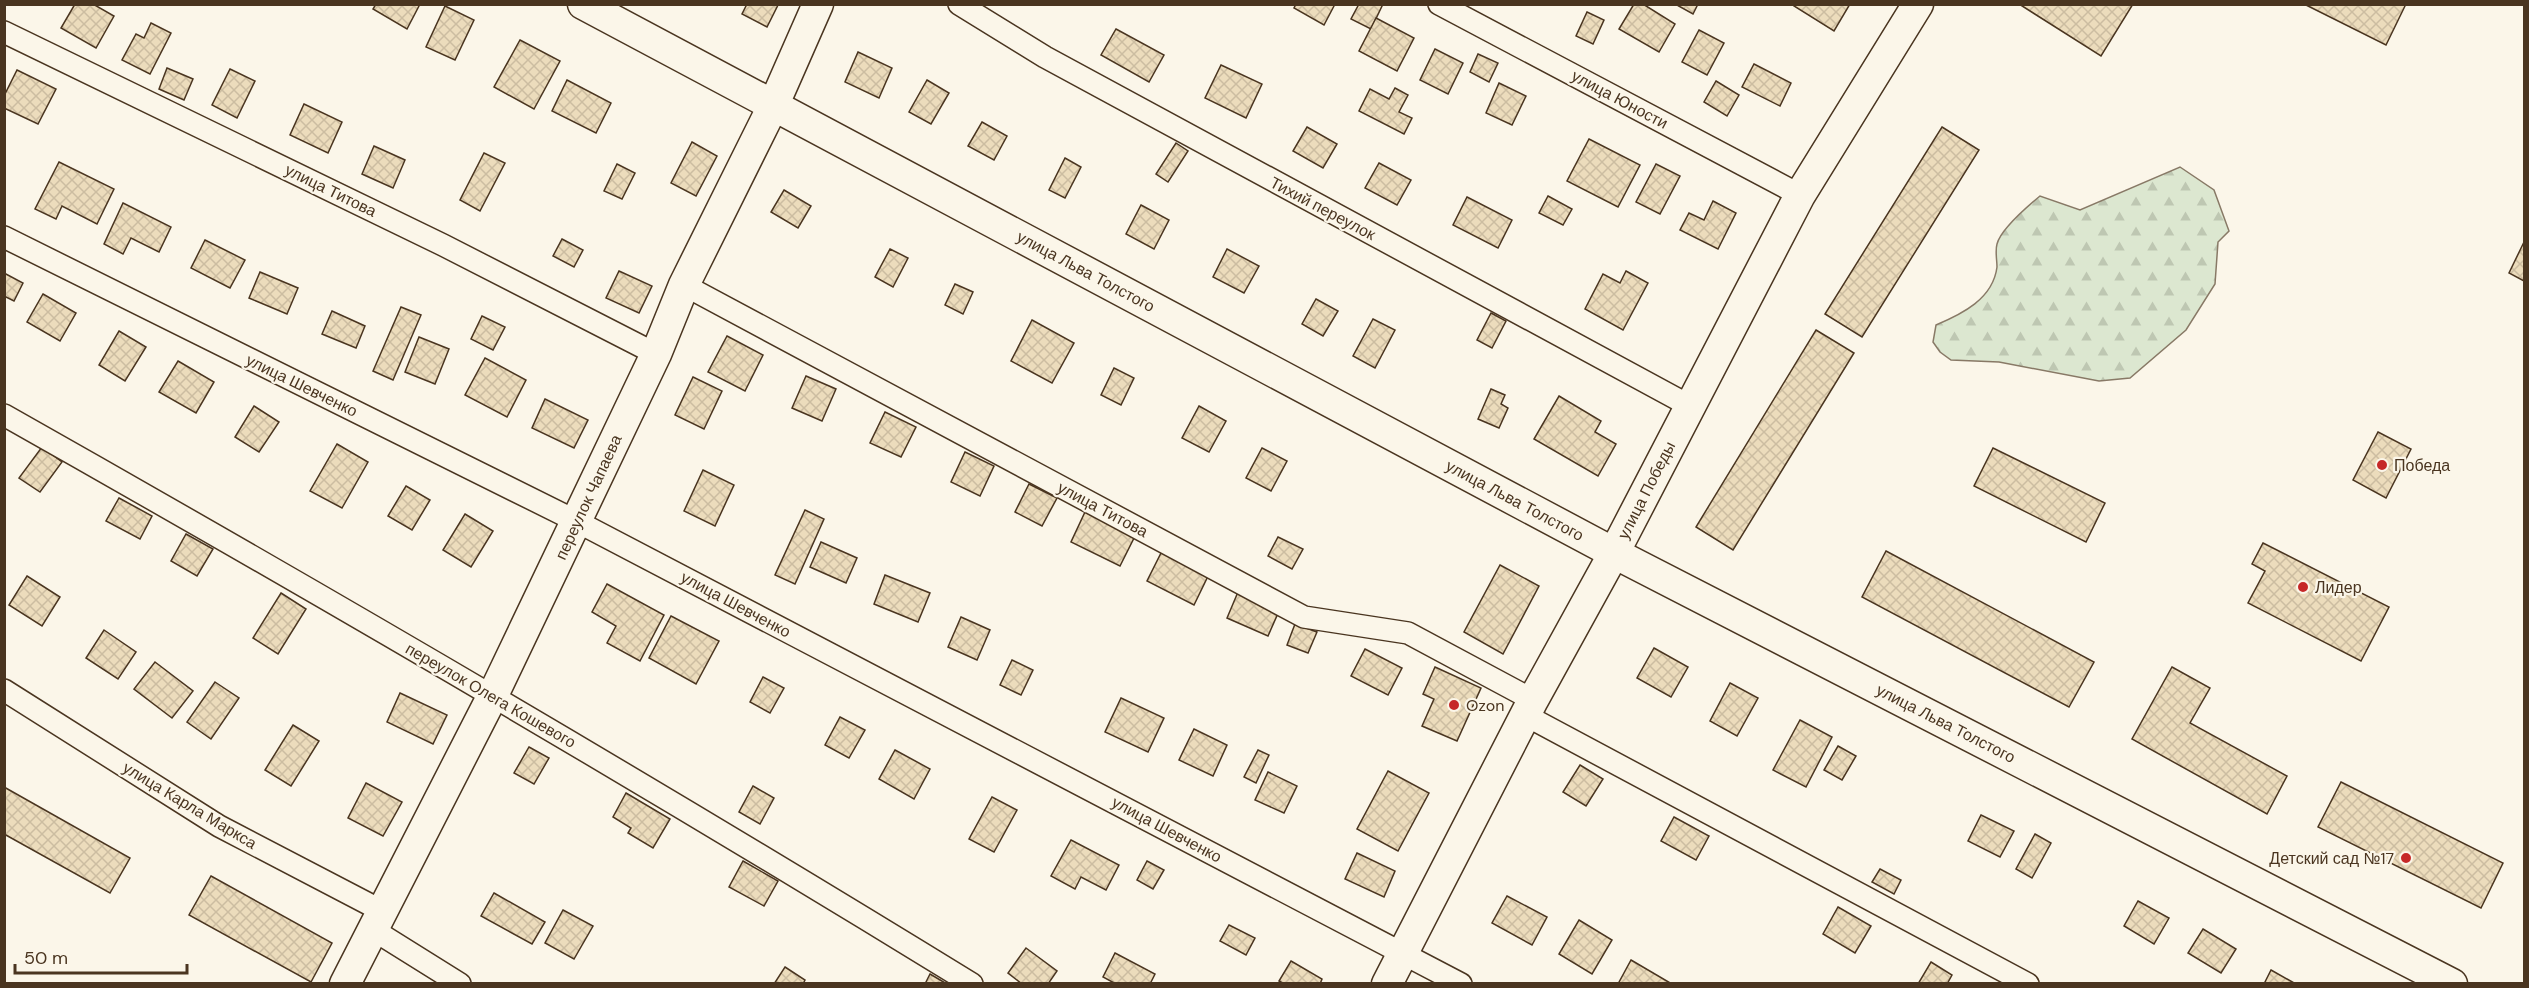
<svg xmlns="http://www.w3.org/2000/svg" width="2529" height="988" viewBox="0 0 2529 988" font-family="'DM Sans',sans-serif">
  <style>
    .forest { fill: url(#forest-firs); stroke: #887966; stroke-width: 1.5 }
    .building { fill: url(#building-cross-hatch); stroke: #4a3520; stroke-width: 1.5 }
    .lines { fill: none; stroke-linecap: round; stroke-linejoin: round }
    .street-casing { stroke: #4a3520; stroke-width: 24 }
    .secondary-casing { stroke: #4a3520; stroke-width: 33 }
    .street { stroke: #fbf6e9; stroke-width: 21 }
    .secondary { stroke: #fbf6e9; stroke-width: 30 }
    .poi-dot { fill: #c62828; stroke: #fbf6e9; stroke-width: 2 }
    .labels { text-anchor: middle; stroke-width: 4.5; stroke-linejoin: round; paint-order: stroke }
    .street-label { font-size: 16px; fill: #4a3520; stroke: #fbf6e9 }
    .poi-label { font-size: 16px; fill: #4a3520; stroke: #fbf6e9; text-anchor: start }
  </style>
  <defs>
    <pattern id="forest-firs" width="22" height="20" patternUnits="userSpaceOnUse" patternTransform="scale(1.5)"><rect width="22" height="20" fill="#dce7d0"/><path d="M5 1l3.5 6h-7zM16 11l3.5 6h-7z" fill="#bec7b2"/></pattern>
    <pattern id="building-cross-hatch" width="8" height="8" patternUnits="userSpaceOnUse" patternTransform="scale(1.5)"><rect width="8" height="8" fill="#ecdcbc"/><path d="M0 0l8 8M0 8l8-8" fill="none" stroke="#ccbda1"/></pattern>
  </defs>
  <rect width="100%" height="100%" fill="#fbf6e9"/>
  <path class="forest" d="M2180,167L2214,190L2229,231L2218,242L2215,284L2186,330L2130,378L2099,381L1999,362L1951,360L1940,352L1933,342L1936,325C1962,314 1993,299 1997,267C1997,260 1995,251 1997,244C2001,229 2028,206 2040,196L2080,210Z"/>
  <g class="building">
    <path d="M75,4H93L114,16L96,48L61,28Z"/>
    <path d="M376,4H420L407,29L373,9Z"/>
    <path d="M747,4H778V5L767,27L742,14Z"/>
    <path d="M1296,4H1335L1324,25L1294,8Z"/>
    <path d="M1359,4H1383L1371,29L1351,19Z"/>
    <path d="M1634,4H1643L1675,24L1659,52L1619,29Z"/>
    <path d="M1675,4H1698L1693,14Z"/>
    <path d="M1795,4H1850L1834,31L1794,6Z"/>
    <path d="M2019,4H2133L2101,56Z"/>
    <path d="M2304,4H2403L2405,6L2386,45Z"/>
    <path d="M445,6L474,20L455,60L426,47Z"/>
    <path d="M1587,12L1604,20L1593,44L1576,36Z"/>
    <path d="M1376,18L1414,38L1397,71L1359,51Z"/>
    <path d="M151,23L171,33L150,74L122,60L136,34L144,38Z"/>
    <path d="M1116,29L1164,55L1149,82L1101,55Z"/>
    <path d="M1699,30L1724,43L1707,75L1682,62Z"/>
    <path d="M520,40L560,61L534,109L494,87Z"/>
    <path d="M1435,49L1463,63L1448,94L1420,80Z"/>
    <path d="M858,52L892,68L879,98L845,82Z"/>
    <path d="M1478,54L1498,63L1489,82L1470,72Z"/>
    <path d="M1754,64L1791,83L1780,106L1742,87Z"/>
    <path d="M1221,65L1262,84L1246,118L1205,98Z"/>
    <path d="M167,68L193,79L184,100L159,89Z"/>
    <path d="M230,69L255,81L237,118L212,105Z"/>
    <path d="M17,70L56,89L38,124L4,108V96Z"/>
    <path d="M567,80L611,103L596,133L552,111Z"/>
    <path d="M927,80L949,93L931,124L909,112Z"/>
    <path d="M1716,81L1739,95L1727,116L1704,102Z"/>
    <path d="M1499,83L1526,96L1512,125L1486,113Z"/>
    <path d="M1395,88L1408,95L1399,112L1412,118L1404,134L1359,111L1370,89L1389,99Z"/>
    <path d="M304,104L342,122L328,153L290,135Z"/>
    <path d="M982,122L1007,136L994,160L968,146Z"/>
    <path d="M1307,127L1337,144L1323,168L1293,151Z"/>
    <path d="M1942,127L1979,150L1862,337L1825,314Z"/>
    <path d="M1589,139L1640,165L1618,207L1567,181Z"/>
    <path d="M692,142L717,156L696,196L671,183Z"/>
    <path d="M1176,143L1188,151L1168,182L1156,174Z"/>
    <path d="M374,146L405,160L393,188L362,174Z"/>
    <path d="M484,153L505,163L480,211L460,200Z"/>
    <path d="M1065,158L1081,167L1065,198L1049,190Z"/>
    <path d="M59,162L114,189L97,224L62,206L56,219L35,209Z"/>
    <path d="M1379,163L1411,180L1397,205L1365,188Z"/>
    <path d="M617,164L635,173L622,199L604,191Z"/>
    <path d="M1656,164L1680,176L1660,214L1636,202Z"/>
    <path d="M784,190L811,206L798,228L771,212Z"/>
    <path d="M1548,196L1572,209L1563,225L1539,213Z"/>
    <path d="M1467,197L1512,220L1498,248L1453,225Z"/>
    <path d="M1713,201L1736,213L1718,249L1680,230L1689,213L1704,220Z"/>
    <path d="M123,203L171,227L159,252L131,238L123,254L104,244Z"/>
    <path d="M1141,205L1169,220L1154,249L1126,234Z"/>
    <path d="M562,239L583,250L574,267L553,256Z"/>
    <path d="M205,240L245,260L230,288L191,268Z"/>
    <path d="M2524,242V281L2509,273Z"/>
    <path d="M890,249L908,258L893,287L875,277Z"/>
    <path d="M1227,249L1259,266L1244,293L1213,277Z"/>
    <path d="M619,271L652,286L639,313L606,298Z"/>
    <path d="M1626,271L1648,283L1623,330L1585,309L1603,274L1620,283Z"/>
    <path d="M260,272L298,288L287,314L249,298Z"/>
    <path d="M4,273L23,283L14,301L4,296Z"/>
    <path d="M955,284L973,292L963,314L945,305Z"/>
    <path d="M43,294L76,313L60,341L27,322Z"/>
    <path d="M1316,299L1338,311L1323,336L1302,324Z"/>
    <path d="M401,307L421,315L393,380L373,371Z"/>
    <path d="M332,311L365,326L356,348L322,334Z"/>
    <path d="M1491,313L1506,321L1492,348L1477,340Z"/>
    <path d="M482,316L505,327L493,350L471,339Z"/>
    <path d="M1373,319L1395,330L1375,368L1353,356Z"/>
    <path d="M1032,320L1074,343L1052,383L1011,361Z"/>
    <path d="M1816,330L1854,353L1733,550L1696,527Z"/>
    <path d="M119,331L146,347L125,381L99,365Z"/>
    <path d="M727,336L763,355L745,391L708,372Z"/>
    <path d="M419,337L449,349L435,384L405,372Z"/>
    <path d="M485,358L526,380L507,417L465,395Z"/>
    <path d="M178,361L214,382L196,413L159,392Z"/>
    <path d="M1114,368L1134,378L1121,405L1101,395Z"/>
    <path d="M806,376L836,389L822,421L792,408Z"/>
    <path d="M693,377L722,391L704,429L675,415Z"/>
    <path d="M1491,389L1505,395L1501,404L1508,408L1499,428L1478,419Z"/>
    <path d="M1559,396L1601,421L1595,432L1616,444L1598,476L1534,439Z"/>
    <path d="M545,399L588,420L574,448L532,428Z"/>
    <path d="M254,406L279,422L259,452L235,437Z"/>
    <path d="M1199,406L1226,421L1209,452L1182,438Z"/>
    <path d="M885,412L916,427L901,457L870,443Z"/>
    <path d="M2378,432L2411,449L2386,498L2353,480Z"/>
    <path d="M337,444L368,462L342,508L310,491Z"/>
    <path d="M42,447L62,462L40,492L19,478Z"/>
    <path d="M1262,448L1287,461L1271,491L1246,478Z"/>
    <path d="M1993,448L2105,503L2086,542L1974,486Z"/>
    <path d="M965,452L994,466L980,496L951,482Z"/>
    <path d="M703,470L734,485L715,526L684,511Z"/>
    <path d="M1029,484L1057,498L1042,526L1015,512Z"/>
    <path d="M406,486L430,500L412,530L388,516Z"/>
    <path d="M119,498L152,516L140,539L106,521Z"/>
    <path d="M805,510L824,519L795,584L775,575Z"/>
    <path d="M1085,512L1135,536L1120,566L1071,542Z"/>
    <path d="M465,514L493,531L471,567L443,550Z"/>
    <path d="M186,534L213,549L197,576L171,561Z"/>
    <path d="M1278,537L1303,549L1292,569L1268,556Z"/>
    <path d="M821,542L857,558L846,583L810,567Z"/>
    <path d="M2263,543L2389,607L2361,661L2248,603L2265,571L2252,564Z"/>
    <path d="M1162,551L1209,574L1194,605L1147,581Z"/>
    <path d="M1886,551L2094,662L2069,707L1862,597Z"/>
    <path d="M1500,565L1539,586L1503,654L1464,632Z"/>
    <path d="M885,575L930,593L918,622L874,604Z"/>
    <path d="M27,576L60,597L42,626L9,605Z"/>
    <path d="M607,584L664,615L640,661L607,643L616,626L592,612Z"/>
    <path d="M1238,592L1279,611L1268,636L1227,618Z"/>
    <path d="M281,593L306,609L278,654L253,638Z"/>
    <path d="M671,616L719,641L696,684L649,658Z"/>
    <path d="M961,617L990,630L977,660L948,647Z"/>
    <path d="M1295,624L1317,632L1308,653L1287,645Z"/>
    <path d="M104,630L136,652L118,679L86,658Z"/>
    <path d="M1654,648L1688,667L1671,697L1637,678Z"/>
    <path d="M1365,649L1402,668L1388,695L1351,676Z"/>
    <path d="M1012,660L1033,670L1021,695L1000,685Z"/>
    <path d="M155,662L193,691L172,718L134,689Z"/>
    <path d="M1435,667L1481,688L1457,741L1422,726L1434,699L1423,694Z"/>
    <path d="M2172,667L2210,688L2190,723L2287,776L2267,814L2132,739Z"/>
    <path d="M763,677L784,688L770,713L750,702Z"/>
    <path d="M215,682L239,698L211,739L187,722Z"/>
    <path d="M1730,683L1758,698L1737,736L1710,721Z"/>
    <path d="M400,693L447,715L433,744L387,722Z"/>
    <path d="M1121,698L1164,718L1148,752L1105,732Z"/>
    <path d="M840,717L865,730L849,758L825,745Z"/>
    <path d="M1800,720L1832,737L1806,787L1773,770Z"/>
    <path d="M293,725L319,741L291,786L265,770Z"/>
    <path d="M1194,729L1227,745L1213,776L1179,760Z"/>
    <path d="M1838,746L1856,756L1842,780L1824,770Z"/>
    <path d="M529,747L549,758L534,784L514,773Z"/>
    <path d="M895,750L930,769L914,799L879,779Z"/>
    <path d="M1258,750L1269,755L1256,783L1244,777Z"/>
    <path d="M1580,765L1603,779L1586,806L1563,792Z"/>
    <path d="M1388,771L1429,793L1398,851L1357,829Z"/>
    <path d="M1268,772L1297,786L1284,813L1255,800Z"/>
    <path d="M2341,782L2503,863L2481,908L2318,827Z"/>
    <path d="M366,783L402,802L383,836L348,818Z"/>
    <path d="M753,786L774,798L760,824L739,812Z"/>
    <path d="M4,787L130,858L110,893L4,834Z"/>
    <path d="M626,793L670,819L653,848L628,833L631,828L613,817Z"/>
    <path d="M992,797L1017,810L994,852L969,839Z"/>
    <path d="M1981,815L2014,831L2000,857L1968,841Z"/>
    <path d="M1674,817L1709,836L1696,860L1661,841Z"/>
    <path d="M2035,834L2051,843L2032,878L2016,869Z"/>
    <path d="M1071,840L1119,865L1106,890L1081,877L1075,889L1051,876Z"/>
    <path d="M1357,853L1395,871L1384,897L1345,879Z"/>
    <path d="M743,861L778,881L764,906L729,887Z"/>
    <path d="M1147,861L1164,870L1153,889L1137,880Z"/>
    <path d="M1880,869L1901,880L1894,894L1872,882Z"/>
    <path d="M211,876L332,943L311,982L189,915Z"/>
    <path d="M494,893L545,922L532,944L481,916Z"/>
    <path d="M1507,896L1547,917L1532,945L1492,923Z"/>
    <path d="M2138,901L2169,918L2154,944L2124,926Z"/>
    <path d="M1838,907L1871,926L1855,953L1823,934Z"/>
    <path d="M563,910L593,926L574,959L545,943Z"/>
    <path d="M1579,920L1612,940L1592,974L1559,954Z"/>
    <path d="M1229,925L1255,938L1246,955L1220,941Z"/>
    <path d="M2203,929L2236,949L2221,973L2188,953Z"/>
    <path d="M1026,948L1057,971L1048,984H1022L1008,973Z"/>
    <path d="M1115,953L1155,974L1150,984H1116L1103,977Z"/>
    <path d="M1631,960L1672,984H1618Z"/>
    <path d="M1291,961L1322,979L1320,984H1284L1279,981Z"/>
    <path d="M1931,962L1952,975L1947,984H1918Z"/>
    <path d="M785,967L805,980L803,984H774Z"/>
    <path d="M2271,970L2296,984H2264Z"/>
    <path d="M930,974L947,984H925Z"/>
  </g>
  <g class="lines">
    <defs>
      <g id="street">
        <path d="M959,4L1045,57L1690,406"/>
        <path d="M1439,4L1800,195"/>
        <path d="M4,32L443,245L656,354"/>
        <path d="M4,237L576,521L1461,984"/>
        <path d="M684,285L1304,617L1408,633L1533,700"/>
        <path d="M4,415C330,599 653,788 972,984"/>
        <path d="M4,690L219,826L382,911"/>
        <path d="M1525,715L2028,984"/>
        <path d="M372,929L460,984"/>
      </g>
      <g id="secondary">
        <path d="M583,4L1614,553L2452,984"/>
        <path d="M345,984L493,695L656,354L684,285L774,104L818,4"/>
        <path d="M1387,984L1533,700L1614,553L1800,195L1918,4"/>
      </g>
    </defs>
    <use href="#street" class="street-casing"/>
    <use href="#secondary" class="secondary-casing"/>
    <use href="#street" class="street"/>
    <use href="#secondary" class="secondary"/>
  </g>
  <g class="poi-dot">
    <circle cx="2382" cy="465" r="6"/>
    <circle cx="2303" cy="587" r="6"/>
    <circle cx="1454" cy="705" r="6"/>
    <circle cx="2406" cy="858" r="6"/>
  </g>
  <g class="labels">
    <g class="street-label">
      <text transform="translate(1620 99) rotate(28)" y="6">улица Юности</text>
      <text transform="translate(331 190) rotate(26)" y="6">улица Титова</text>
      <text transform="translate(1323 208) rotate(28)" y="6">Тихий переулок</text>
      <text transform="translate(1086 271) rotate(28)" y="6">улица Льва Толстого</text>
      <text transform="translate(302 385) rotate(26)" y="6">улица Шевченко</text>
      <text transform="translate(1646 490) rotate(-63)" y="6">улица Победы</text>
      <text transform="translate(588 497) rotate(-65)" y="6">переулок Чапаева</text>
      <text transform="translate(1515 500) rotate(28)" y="6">улица Льва Толстого</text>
      <text transform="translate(1103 509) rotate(28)" y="6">улица Титова</text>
      <text transform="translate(736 604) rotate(28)" y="6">улица Шевченко</text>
      <text transform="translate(491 695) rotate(30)" y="6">переулок Олега Кошевого</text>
      <text transform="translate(1946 723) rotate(27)" y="6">улица Льва Толстого</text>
      <text transform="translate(190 805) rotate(31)" y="6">улица Карла Маркса</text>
      <text transform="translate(1167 829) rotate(28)" y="6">улица Шевченко</text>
    </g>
    <g class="poi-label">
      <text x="2394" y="471">Победа</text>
      <text x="2315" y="593">Лидер</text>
      <text x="1466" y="711">Ozon</text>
      <text x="2394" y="864" text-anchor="end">Детский сад №17</text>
    </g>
  </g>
  <rect width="2529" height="988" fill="none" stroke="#4a3520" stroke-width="12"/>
  <path d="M15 964v9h172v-9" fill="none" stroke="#4a3520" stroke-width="3"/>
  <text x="24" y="964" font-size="18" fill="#4a3520" stroke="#fbf6e9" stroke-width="4.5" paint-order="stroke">50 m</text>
</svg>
